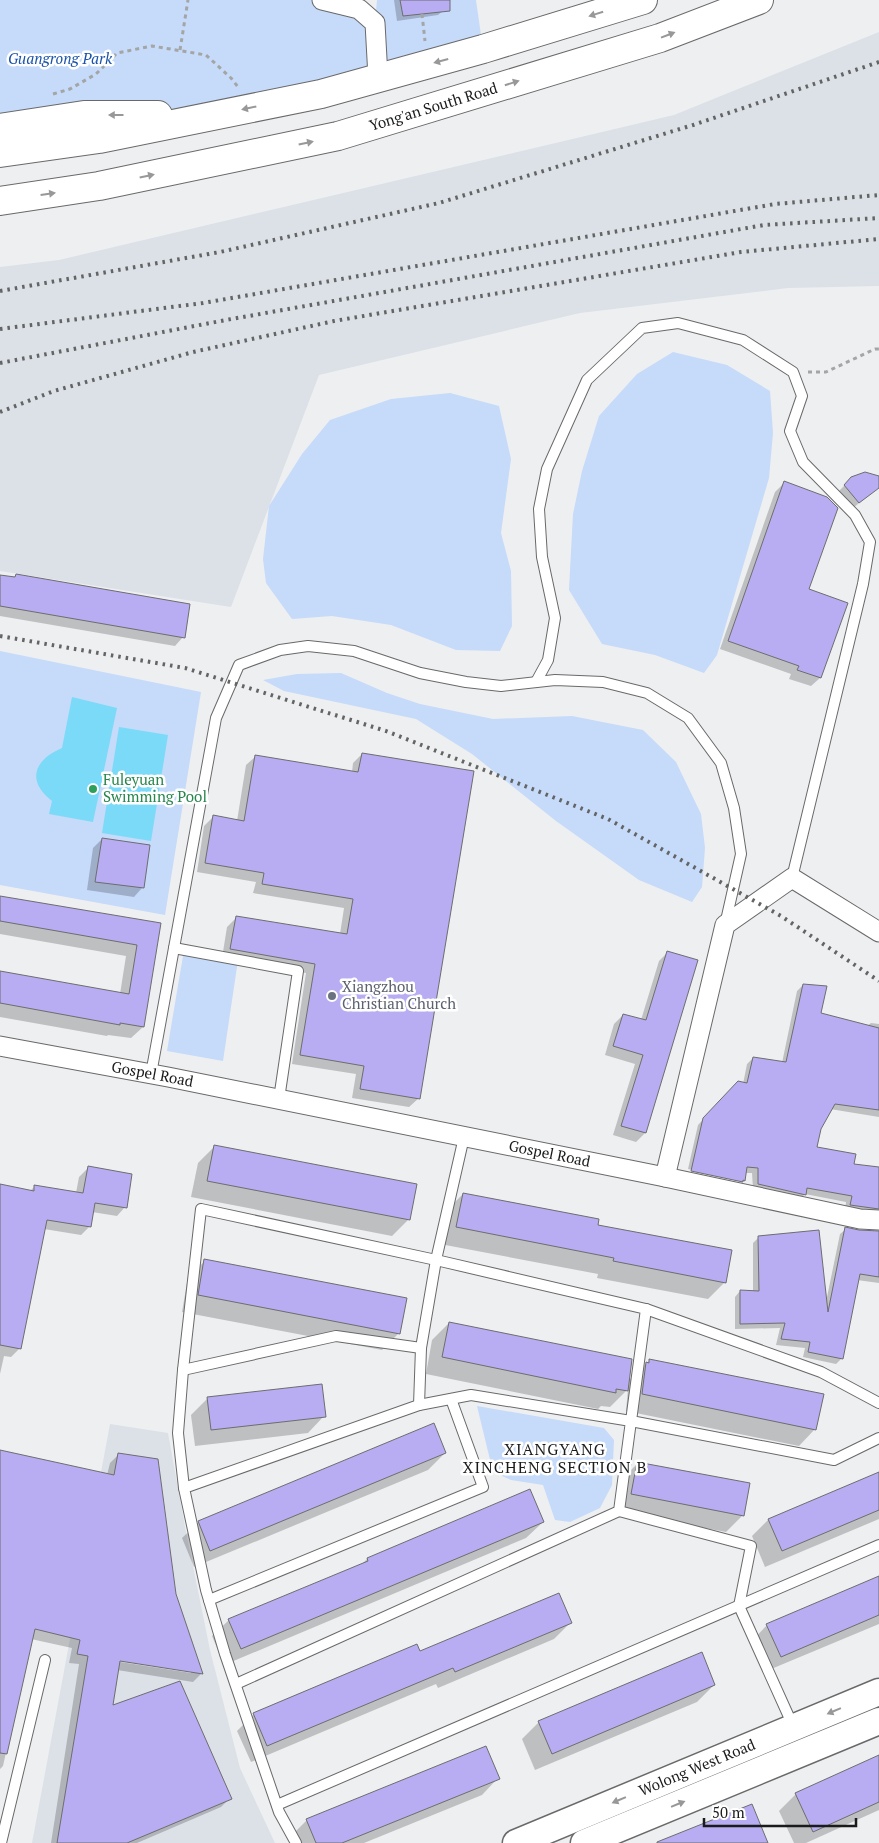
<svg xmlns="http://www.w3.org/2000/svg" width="879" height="1843" viewBox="0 0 879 1843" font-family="'PT Serif',serif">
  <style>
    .built { fill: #dce1e8 }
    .green { fill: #c6dafa }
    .water { fill: #7bdaf7 }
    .shadow { fill: #0003; fill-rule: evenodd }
    .building { fill: #b8adf3; stroke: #6d6d6e }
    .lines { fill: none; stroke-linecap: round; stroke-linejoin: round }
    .service-casing { stroke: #69696a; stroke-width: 12 }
    .minor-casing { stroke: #69696a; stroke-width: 21 }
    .secondary-casing { stroke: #69696a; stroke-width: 29 }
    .primary-casing { stroke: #69696a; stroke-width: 30 }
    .path { stroke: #a4a5a5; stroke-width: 3; stroke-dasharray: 4 4; stroke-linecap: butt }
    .service { stroke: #fff; stroke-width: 10 }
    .minor { stroke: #fff; stroke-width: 19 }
    .secondary { stroke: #fff; stroke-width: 26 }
    .primary { stroke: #fff; stroke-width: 28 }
    .rail { stroke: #636464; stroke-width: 4; stroke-dasharray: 2.5 5; stroke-linecap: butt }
    .oneway { fill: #989898 }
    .leisure-dot { fill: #2e9e5b; stroke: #fff; stroke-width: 2 }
    .worship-dot { fill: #6b7280; stroke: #fff; stroke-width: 2 }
    .labels { text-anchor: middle; stroke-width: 5; stroke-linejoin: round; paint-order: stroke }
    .park-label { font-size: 15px; font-style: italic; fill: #1a52aa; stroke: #fff }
    .street-label { font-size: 15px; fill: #1a1b1b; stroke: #fff }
    .leisure-label { font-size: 15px; fill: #27864d; stroke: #fff; text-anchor: start }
    .worship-label { font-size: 15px; fill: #5b616d; stroke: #fff; text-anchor: start }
    .neighbourhood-label { font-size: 16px; letter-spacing: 1px; fill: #1a1b1b; stroke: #fff }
  </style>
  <rect width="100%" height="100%" fill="#eeeff0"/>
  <g class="built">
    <path d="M879,32V286L788,288L580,313L319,375L231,607L0,571V267L59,260L674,115Z"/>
    <path d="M110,1424L168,1433L186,1532L210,1650L240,1768L275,1843H32Z"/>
  </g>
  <g class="green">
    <path d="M0,0H322L375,22L377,0H476L483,49L217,115L0,128Z"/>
    <path d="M673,352L727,365L770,391L773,433L769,478L717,655L704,673L655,655L602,644L569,590L573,514L582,471L599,416L637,374Z"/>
    <path d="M450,393L499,406L511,459L501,533L511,571L512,626L500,651L456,650L391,625L332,616L292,619L266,583L263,559L269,506L302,454L330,420L391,399Z"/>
    <path d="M0,651L201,692L165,915L0,885Z"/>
    <path d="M341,673L387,693L420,704L493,719L572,716L643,730L676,762L701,814L705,848L702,887L692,902L639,880L556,821L472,754L416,719L284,691L263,680L297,674Z"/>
    <path d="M184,950L238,960L223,1061L167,1051Z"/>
    <path d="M477,1406L604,1428L614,1440L612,1485L600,1508L570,1522L555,1520L543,1485L511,1480L493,1472Z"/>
  </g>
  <g class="water">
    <path d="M72,697L117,708L93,822L49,814L52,801C26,781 34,760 62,748Z"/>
    <path d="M119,727L168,735L151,841L102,833Z"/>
  </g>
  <g class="shadow">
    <path d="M394,0H443L444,10L438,15L397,21Z"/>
    <path d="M879,477V487L853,508L839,491L845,485Z"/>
    <path d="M784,483L808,590L846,604L820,678L811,686L789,679L791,674L720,649L775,492Z"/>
    <path d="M0,576L13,578L16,576L183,637L175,646L0,616Z"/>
    <path d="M362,754L419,1098L409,1107L352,1098L356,1074L292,1064L306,973L222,958L227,927L236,918L340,934L344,908L253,893L256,882L197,872L204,826L213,817L237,821L246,765L256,756L352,772L353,763Z"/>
    <path d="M102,839L142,888L134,897L87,890L93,848Z"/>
    <path d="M0,897L160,924L143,1027L131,1038L108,1035L107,1036L0,1017V972L120,994L126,956L0,934Z"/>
    <path d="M667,953L696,961L645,1133L636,1142L613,1135L635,1064L605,1055L614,1024L623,1015L641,1020L659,961Z"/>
    <path d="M803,985L820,1014L867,1026L871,1023L879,1024V1117L830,1109L820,1129L816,1148L852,1165L879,1168V1216L845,1211L846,1202L805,1194L799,1200L753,1189L752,1173H745L744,1180L738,1186L686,1177L687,1172L741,1183V1181L688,1169L698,1125L738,1082L743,1084L747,1064L753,1058L782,1063L797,991Z"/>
    <path d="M215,1146L409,1219L392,1236L191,1197L198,1163Z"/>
    <path d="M88,1168L125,1207L117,1216L92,1212L90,1226L81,1235L44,1229L20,1348L11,1357L4,1356L0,1374V1185L30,1191L35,1186L76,1193L79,1177Z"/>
    <path d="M463,1194L597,1226L725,1282L708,1299L597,1278L598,1274L440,1244L446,1211Z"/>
    <path d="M846,1229L879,1232V1283L857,1280L842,1358L836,1364L803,1357L805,1348L776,1345L780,1328L735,1329V1297L740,1291L753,1292V1243L759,1237L826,1302L840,1234Z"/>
    <path d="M205,1261L399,1333L382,1350L182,1312L188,1277Z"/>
    <path d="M449,1323L628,1381L650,1360L815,1429L799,1446L626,1411L628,1389L610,1407L601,1406L598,1409L426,1374L432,1340Z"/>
    <path d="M208,1398L324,1416L308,1433L195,1446L191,1415Z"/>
    <path d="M0,1451L107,1475L110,1463L119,1454L175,1594L201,1674L193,1682L117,1670L111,1707L230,1798L221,1807L137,1843H51L79,1664L69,1663L72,1648L31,1639L3,1766L0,1769ZM114,1659L191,1671V1673L114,1661Z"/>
    <path d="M445,1453L428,1470L194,1567L182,1538L199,1522Z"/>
    <path d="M638,1463L743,1515L726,1532L615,1511L621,1480Z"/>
    <path d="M879,1473V1519L765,1567L752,1536L768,1520Z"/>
    <path d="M530,1491L543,1522L526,1538L224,1665L212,1636L229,1620L362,1564L367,1559Z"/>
    <path d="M879,1578V1624L764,1672L751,1642L767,1625Z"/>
    <path d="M570,1623L554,1639L438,1688L436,1684L251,1762L237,1731L254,1714L419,1653Z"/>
    <path d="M714,1685L697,1702L535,1770L522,1739L539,1722Z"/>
    <path d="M879,1756V1810L806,1843H794L779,1811L796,1794Z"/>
    <path d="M498,1778L482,1795L364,1843H293L291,1836L307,1820Z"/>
  </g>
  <g class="building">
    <path d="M400,0H450V11L403,16Z"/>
    <path d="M865,472L879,476V488L859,503L844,485L851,477Z"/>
    <path d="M784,481L827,497L838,508L809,589L848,603L821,678L797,670L799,666L728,641Z"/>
    <path d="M16,574L190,604L185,638L0,606V575L15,577Z"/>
    <path d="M362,753L474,771L420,1099L360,1089L364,1066L300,1055L315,964L230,949L236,916L347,934L353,899L262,884L264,873L205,863L213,815L244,821L255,755L358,772Z"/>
    <path d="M102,838L150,845L144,888L95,882Z"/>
    <path d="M0,896L161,923L144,1027L120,1023V1025L0,1003V971L129,994L137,945L0,921Z"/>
    <path d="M667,951L698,960L646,1133L621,1126L643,1055L613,1046L623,1014L646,1020Z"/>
    <path d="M803,984L827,986L821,1013L879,1028V1110L835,1104L821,1129L817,1147L856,1154L854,1164L879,1167V1209L850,1205L852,1196L807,1188L806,1195L758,1184V1168L747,1167L745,1181L743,1180V1182L691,1171L703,1118L738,1081L747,1083L753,1057L786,1062Z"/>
    <path d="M214,1145L417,1184L410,1220L207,1181Z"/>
    <path d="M88,1166L132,1174L127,1208L95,1203L91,1227L47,1220L21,1349L0,1345V1184L34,1191V1185L83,1193Z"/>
    <path d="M463,1193L599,1219L598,1225L732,1250L726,1283L613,1261L614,1258L456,1227Z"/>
    <path d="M845,1227L859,1230L879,1231V1277L860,1274L843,1359L808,1352L810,1342L781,1339L785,1323L740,1324V1290L759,1291L758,1236L819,1230L828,1312Z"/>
    <path d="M204,1259L407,1298L400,1334L198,1295Z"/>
    <path d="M449,1322L632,1359L628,1391L616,1389V1393L442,1357Z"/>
    <path d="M649,1359L824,1394L816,1430L642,1394L646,1362L649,1363Z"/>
    <path d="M322,1384L326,1417L211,1430L207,1397Z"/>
    <path d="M434,1423L446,1453L210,1551L198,1521Z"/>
    <path d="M0,1450L114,1475L118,1453L158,1459L176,1594L203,1674L120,1661L113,1705L180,1681L232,1799L127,1843H57L88,1656L77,1654L80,1640L35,1629L7,1754L0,1753Z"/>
    <path d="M637,1462L750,1483L744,1516L631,1494Z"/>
    <path d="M879,1472V1510L782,1551L768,1519Z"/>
    <path d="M530,1489L544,1522L241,1649L228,1619L368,1561L367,1558Z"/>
    <path d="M879,1576V1615L781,1657L766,1624Z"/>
    <path d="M559,1593L572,1623L455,1672L453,1668L267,1746L253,1713L417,1644L420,1651Z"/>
    <path d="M702,1652L715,1685L552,1754L538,1721Z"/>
    <path d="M486,1746L500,1779L342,1843H316L306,1819Z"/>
    <path d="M879,1755V1802L813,1832L795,1793Z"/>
    <path d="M752,1804L768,1843H657V1842Z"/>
  </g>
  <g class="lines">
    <defs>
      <g id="service">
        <path d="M536,682L548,660L555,618L542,557L539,509L547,469L587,380L642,328L678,323L743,340L793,372L802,396L790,431L803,462L855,515L870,542L863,584L792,878"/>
        <path d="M174,948L298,971L279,1099"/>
        <path d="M151,1074L216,718L239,665L280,650L308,646L354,651L420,673L466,682L501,686L555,680L603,682L647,693L688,718L721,763L734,808L741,854L725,925"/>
        <path d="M646,1309L821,1372L879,1403"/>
        <path d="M183,1370L336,1336L421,1348"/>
        <path d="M184,1488L178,1433L183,1370L201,1209L436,1260L646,1309L631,1421L834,1460L879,1438"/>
        <path d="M619,1511L751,1546L739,1606L794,1728"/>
        <path d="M209,1600L483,1487L451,1399"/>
        <path d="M236,1684L619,1511L631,1421L471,1395L419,1405"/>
        <path d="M277,1805L879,1545"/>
        <path d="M1,1843L45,1660"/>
        <path d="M296,1843L279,1812L225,1654L206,1590L184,1488L419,1405L421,1348L436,1260L464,1137"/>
      </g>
      <g id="minor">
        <path d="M322,0L359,9L375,23L378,77"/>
        <path id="s1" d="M0,1046L168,1077L665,1177L725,925L792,878L879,932"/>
        <path d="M665,1177L860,1219L879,1220"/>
      </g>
      <g id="secondary">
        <path id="s2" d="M516,1843L879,1692"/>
        <path d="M584,1843L879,1721"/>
      </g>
      <g id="primary">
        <path d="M0,128L84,115H158"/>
        <path d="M0,153L99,139L321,94L483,49L643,0"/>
        <path id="s3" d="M0,201L99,186L338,136L660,38L759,0"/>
      </g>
    </defs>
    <use href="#service" class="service-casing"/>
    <use href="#minor" class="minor-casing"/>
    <use href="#secondary" class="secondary-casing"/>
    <use href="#primary" class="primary-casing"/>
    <g class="path">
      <path d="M422,14L425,41"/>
      <path d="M180,50L188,0"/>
      <path d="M53,94L70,89L96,74L117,53L152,46L206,55L231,78L238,87"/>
      <path d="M808,372H826L875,349H879"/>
    </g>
    <use href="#service" class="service"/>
    <use href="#minor" class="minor"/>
    <use href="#secondary" class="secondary"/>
    <use href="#primary" class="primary"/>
    <g class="rail">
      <path d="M0,291L220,252L439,203L693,125L879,62"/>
      <path d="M0,329L203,303L775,204L879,195"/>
      <path d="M0,363L226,320L764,225L879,218"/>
      <path d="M0,412L54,391L193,352L334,321L741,252L879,239"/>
      <path d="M0,636L185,668L386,731L608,819L781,916L879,981"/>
    </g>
  </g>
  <defs><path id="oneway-solid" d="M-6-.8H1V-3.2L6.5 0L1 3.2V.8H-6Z" transform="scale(1.25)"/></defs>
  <g class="oneway">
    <use href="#oneway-solid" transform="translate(596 14) rotate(163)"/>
    <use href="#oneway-solid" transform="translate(668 35) rotate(-21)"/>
    <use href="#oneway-solid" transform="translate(441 61) rotate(165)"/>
    <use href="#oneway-solid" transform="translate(512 83) rotate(-17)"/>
    <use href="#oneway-solid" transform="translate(249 108) rotate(168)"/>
    <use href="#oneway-solid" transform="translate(116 115) rotate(-180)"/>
    <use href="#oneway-solid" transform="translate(306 143) rotate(-12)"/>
    <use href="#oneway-solid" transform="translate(147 176) rotate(-12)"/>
    <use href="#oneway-solid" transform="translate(48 194) rotate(-8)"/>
    <use href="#oneway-solid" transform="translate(834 1711) rotate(157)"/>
    <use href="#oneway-solid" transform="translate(619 1800) rotate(157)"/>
    <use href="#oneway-solid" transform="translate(678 1804) rotate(-22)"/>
  </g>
  <circle class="leisure-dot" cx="93" cy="789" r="5"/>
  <circle class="worship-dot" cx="332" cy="996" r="5"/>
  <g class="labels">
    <g class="park-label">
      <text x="60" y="64">Guangrong Park</text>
    </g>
    <g class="street-label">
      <text dy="5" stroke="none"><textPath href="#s3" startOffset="444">Yong'an South Road</textPath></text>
      <text dy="5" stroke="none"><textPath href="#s1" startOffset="155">Gospel Road</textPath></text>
      <text dy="5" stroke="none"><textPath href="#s1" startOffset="560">Gospel Road</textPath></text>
      <text dy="5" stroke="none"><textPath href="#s2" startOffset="196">Wolong West Road</textPath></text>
    </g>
    <g class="leisure-label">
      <text x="103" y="785">Fuleyuan<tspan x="103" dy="17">Swimming Pool</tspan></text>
    </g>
    <g class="worship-label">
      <text x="342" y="992">Xiangzhou<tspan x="342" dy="17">Christian Church</tspan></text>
    </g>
    <g class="neighbourhood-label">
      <text x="555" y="1455">XIANGYANG<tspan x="555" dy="18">XINCHENG SECTION B</tspan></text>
    </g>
  </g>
  <path d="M704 1818v8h152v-8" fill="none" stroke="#1a1b1b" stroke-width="2.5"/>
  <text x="712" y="1818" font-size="15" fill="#1a1b1b" stroke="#ffffff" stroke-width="4" paint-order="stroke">50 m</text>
</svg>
